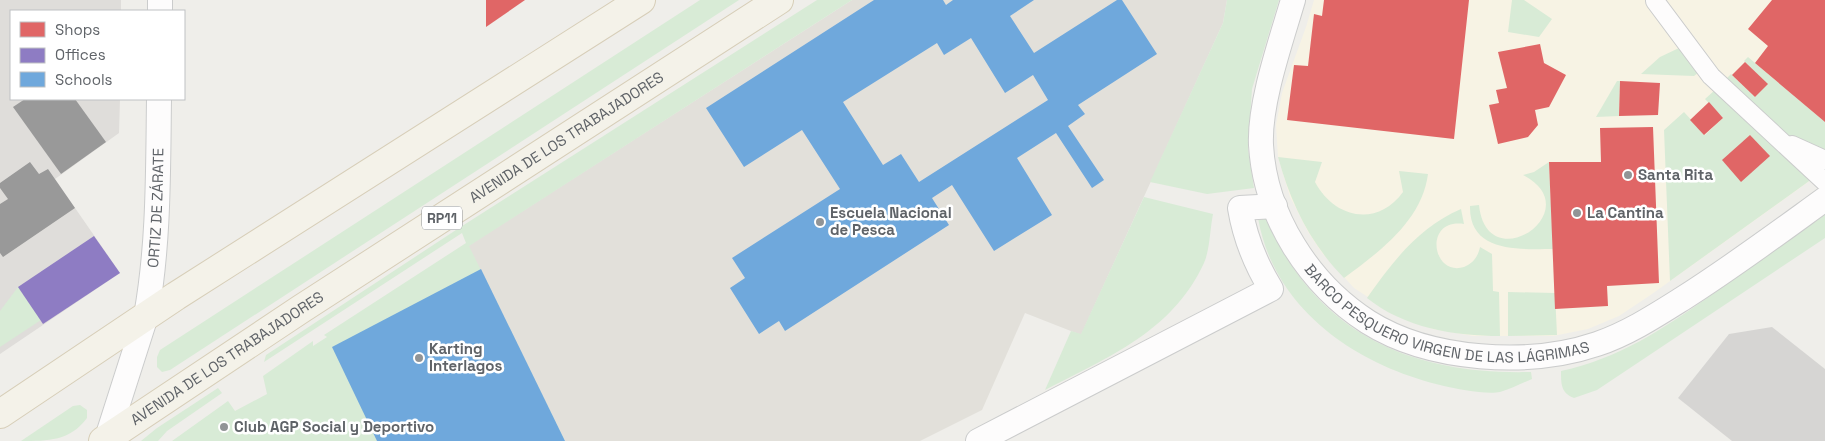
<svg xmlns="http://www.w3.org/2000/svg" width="1825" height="441" viewBox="0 0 1825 441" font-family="'Space Grotesk',sans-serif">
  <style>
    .commercial { fill: #f7f3e4 }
    .industrial { fill: #dfddda }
    .education { fill: #e2e0da }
    .green { fill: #d8ebd6 }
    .shops { fill: #e06666 }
    .offices { fill: #8e7cc3 }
    .schools { fill: #6fa8dc; fill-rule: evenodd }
    .industry { fill: #999 }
    .building { fill: #d6d5d3 }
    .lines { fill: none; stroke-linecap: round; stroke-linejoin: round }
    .pedestrian-casing { stroke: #cbcccc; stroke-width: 20 }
    .minor-casing { stroke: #cbcccc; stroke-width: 26 }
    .primary-casing { stroke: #d7ceb8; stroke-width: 30 }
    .pedestrian { stroke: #fdfcfc; stroke-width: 18 }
    .minor { stroke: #fdfcfc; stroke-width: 24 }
    .primary { stroke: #f4f2e9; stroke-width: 28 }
    .poi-dot { fill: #919496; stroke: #fff; stroke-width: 2 }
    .labels { text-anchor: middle; stroke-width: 5; stroke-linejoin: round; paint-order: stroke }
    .shield { fill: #fff; stroke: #8f9295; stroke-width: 1 }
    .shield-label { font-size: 14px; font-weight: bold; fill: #5f6368 }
    .street-label { font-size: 15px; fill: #5f6368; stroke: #fff }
    .poi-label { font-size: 15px; font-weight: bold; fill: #5f6368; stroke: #fff; text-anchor: start }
  </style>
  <rect width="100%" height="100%" fill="#efeeea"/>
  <path class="commercial" d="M1314,0H1825V170L1652,294L1619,316L1588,329L1553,336H1473L1433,329L1394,314L1354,288L1322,253L1308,232L1290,197L1278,157L1276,125L1282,93L1306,27Z"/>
  <path class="industrial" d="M0,0H121V11H11V99H120L119,133L55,179L120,273L0,354Z"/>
  <path class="education" d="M852,0H1227L1223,23L1081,335L1025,313L982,410L920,441H565L468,246Z"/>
  <g class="green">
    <path d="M700,0H739L170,370L162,372L157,367V357L160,350Z"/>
    <path d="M817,0H852L469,246L565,441H172L228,401L235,411L267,394L263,376L313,341V346L327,337L324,335L466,243L462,233L264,362L266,355L459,228Z"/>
    <path d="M1227,0H1279L1252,89L1248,149L1254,188L1207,194L1150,182L1223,23Z"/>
    <path d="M1512,0H1524L1552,19L1539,37L1508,32Z"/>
    <path d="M1679,48L1699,72L1694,76L1641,74L1660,57Z"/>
    <path d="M1748,57L1825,122V152L1787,136L1724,81L1731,74L1755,97L1767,84L1744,61Z"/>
    <path d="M1617,81H1620L1619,116L1596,117Z"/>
    <path d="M1715,90L1812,179L1670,281L1664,130L1684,112L1705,135L1723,118L1705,99Z"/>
    <path d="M1278,157L1322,162L1315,182C1334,218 1377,228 1403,192L1399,171L1428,174C1422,221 1379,252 1344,278C1310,243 1291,204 1278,157Z"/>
    <path d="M1549,162L1553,249C1521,249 1469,254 1470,206L1479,205C1487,281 1591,210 1523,175L1534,172Z"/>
    <path d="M1144,197L1213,214C1210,229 1210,249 1204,263C1172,332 1108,357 1045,390L1071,331L1081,334Z"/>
    <path d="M1461,209L1464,224C1423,218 1432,277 1464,267C1474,263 1478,256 1480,247L1492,254L1493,291L1499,292L1500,336C1455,336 1404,328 1367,298C1393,261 1419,227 1461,209Z"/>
    <path d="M1825,214V238L1597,390L1574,398C1561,393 1561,384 1561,371C1620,358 1661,330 1710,296C1748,269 1787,241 1825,214Z"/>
    <path d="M1265,217C1316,333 1409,375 1531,372L1532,379C1522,383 1511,389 1500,392C1487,395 1457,389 1444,386C1357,366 1274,310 1258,218Z"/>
    <path d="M18,287L41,320L0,347V311Z"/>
    <path d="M1508,292L1555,293L1557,335L1508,336Z"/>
    <path d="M218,388L222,393L167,431L158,441H141L157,428Z"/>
    <path d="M80,405L87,410V418C70,441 48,441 21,441L73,406Z"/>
  </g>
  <g class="shops">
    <path d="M486,0H525L486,27Z"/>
    <path d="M1324,0H1469L1454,139L1287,120L1294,65L1308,66L1314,14L1322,16Z"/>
    <path d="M1772,0H1825V122L1755,63L1768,46L1748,29Z"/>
    <path d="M1540,44L1544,63L1566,75L1549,107L1535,110L1538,125L1528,137L1498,144L1489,105L1499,103L1496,90L1507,88L1498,52Z"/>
    <path d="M1745,62L1768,84L1755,97L1732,75Z"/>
    <path d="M1620,81L1660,83L1658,115L1619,116Z"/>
    <path d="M1709,102L1723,118L1704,135L1690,120Z"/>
    <path d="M1653,127L1659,283L1607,286L1608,306L1555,309L1549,162H1601L1600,128Z"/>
    <path d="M1750,135L1770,156L1741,182L1722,160Z"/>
  </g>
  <path class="offices" d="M94,236L120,273L43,324L18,287Z"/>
  <g class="schools">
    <path d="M874,0H943L946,5L953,0H1034L1010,16L1034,53L1117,0H1122L1157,54L1078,105L1085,114L1068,126L1104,180L1092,188L1056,133L1017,158L1052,215L994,251L952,185L932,198L949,225L785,331L779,321L759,334L730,288L745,278L732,258L840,189L802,130L744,167L706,108ZM971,38L1005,93L1033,75L1048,100L919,182L901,154L883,165L843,102L937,43L944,55Z"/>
    <path d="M481,269L565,441H377L332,347Z"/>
  </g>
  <g class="industry">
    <path d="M25,99H75L106,142L61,174L13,107Z"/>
    <path d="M30,162L39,174L48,169L75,208L3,257L0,253V204L8,199L0,188V183Z"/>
  </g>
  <path class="building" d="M1772,327L1825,369V441H1732L1678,398L1729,334Z"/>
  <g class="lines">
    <defs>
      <g id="pedestrian">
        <path d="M1655,1L1711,76L1825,182"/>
        <path d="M1792,145L1825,160"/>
      </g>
      <g id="minor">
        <path id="s1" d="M1293,0C1281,41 1259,103 1261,145C1265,216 1309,284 1368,322C1430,361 1529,367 1597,344C1627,334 1655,316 1682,299C1731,268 1778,233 1825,199"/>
        <path d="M160,11V0"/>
        <path id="s2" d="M106,441L146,316C159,244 158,171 159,99"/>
        <path d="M978,441L1271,289C1255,263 1245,238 1240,208L1275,206"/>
      </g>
      <g id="primary">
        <path d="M0,414L176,296L641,0"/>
        <path id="s3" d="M103,441L301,309L779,0"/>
      </g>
    </defs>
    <use href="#pedestrian" class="pedestrian-casing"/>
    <use href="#minor" class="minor-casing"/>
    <use href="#primary" class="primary-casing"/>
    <use href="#pedestrian" class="pedestrian"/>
    <use href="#minor" class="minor"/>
    <use href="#primary" class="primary"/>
  </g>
  <g class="poi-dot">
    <circle cx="1628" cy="175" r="5"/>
    <circle cx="1577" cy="213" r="5"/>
    <circle cx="820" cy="222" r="5"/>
    <circle cx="419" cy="358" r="5"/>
    <circle cx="224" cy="427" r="5"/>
  </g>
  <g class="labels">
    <rect class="shield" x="422" y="206.5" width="40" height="23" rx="4"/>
    <g class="shield-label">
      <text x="442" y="223">RP11</text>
    </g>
    <g class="street-label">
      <text dy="5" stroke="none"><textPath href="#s3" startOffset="554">AVENIDA DE LOS TRABAJADORES</textPath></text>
      <text dy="5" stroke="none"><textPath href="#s2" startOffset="240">ORTIZ DE ZÁRATE</textPath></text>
      <text dy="5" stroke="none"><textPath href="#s1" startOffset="436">BARCO PESQUERO VIRGEN DE LAS LÁGRIMAS</textPath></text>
      <text dy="5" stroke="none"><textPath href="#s3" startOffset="149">AVENIDA DE LOS TRABAJADORES</textPath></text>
    </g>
    <g class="poi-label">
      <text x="1638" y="180">Santa Rita</text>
      <text x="830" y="218">Escuela Nacional<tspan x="830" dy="17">de Pesca</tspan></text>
      <text x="1587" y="218">La Cantina</text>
      <text x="429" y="354">Karting<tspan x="429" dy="17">Interlagos</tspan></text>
      <text x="234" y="432">Club AGP Social y Deportivo</text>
    </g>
  </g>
  <rect x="10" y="10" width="175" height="90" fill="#ffffff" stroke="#bfc1c3"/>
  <rect x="20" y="22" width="25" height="15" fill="#e06666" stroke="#bfc1c3"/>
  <text x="55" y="35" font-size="15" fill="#5f6368">Shops</text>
  <rect x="20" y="48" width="25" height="15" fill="#8e7cc3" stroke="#bfc1c3"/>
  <text x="55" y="60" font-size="15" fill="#5f6368">Offices</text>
  <rect x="20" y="72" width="25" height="15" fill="#6fa8dc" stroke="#bfc1c3"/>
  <text x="55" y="85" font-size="15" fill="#5f6368">Schools</text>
</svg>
